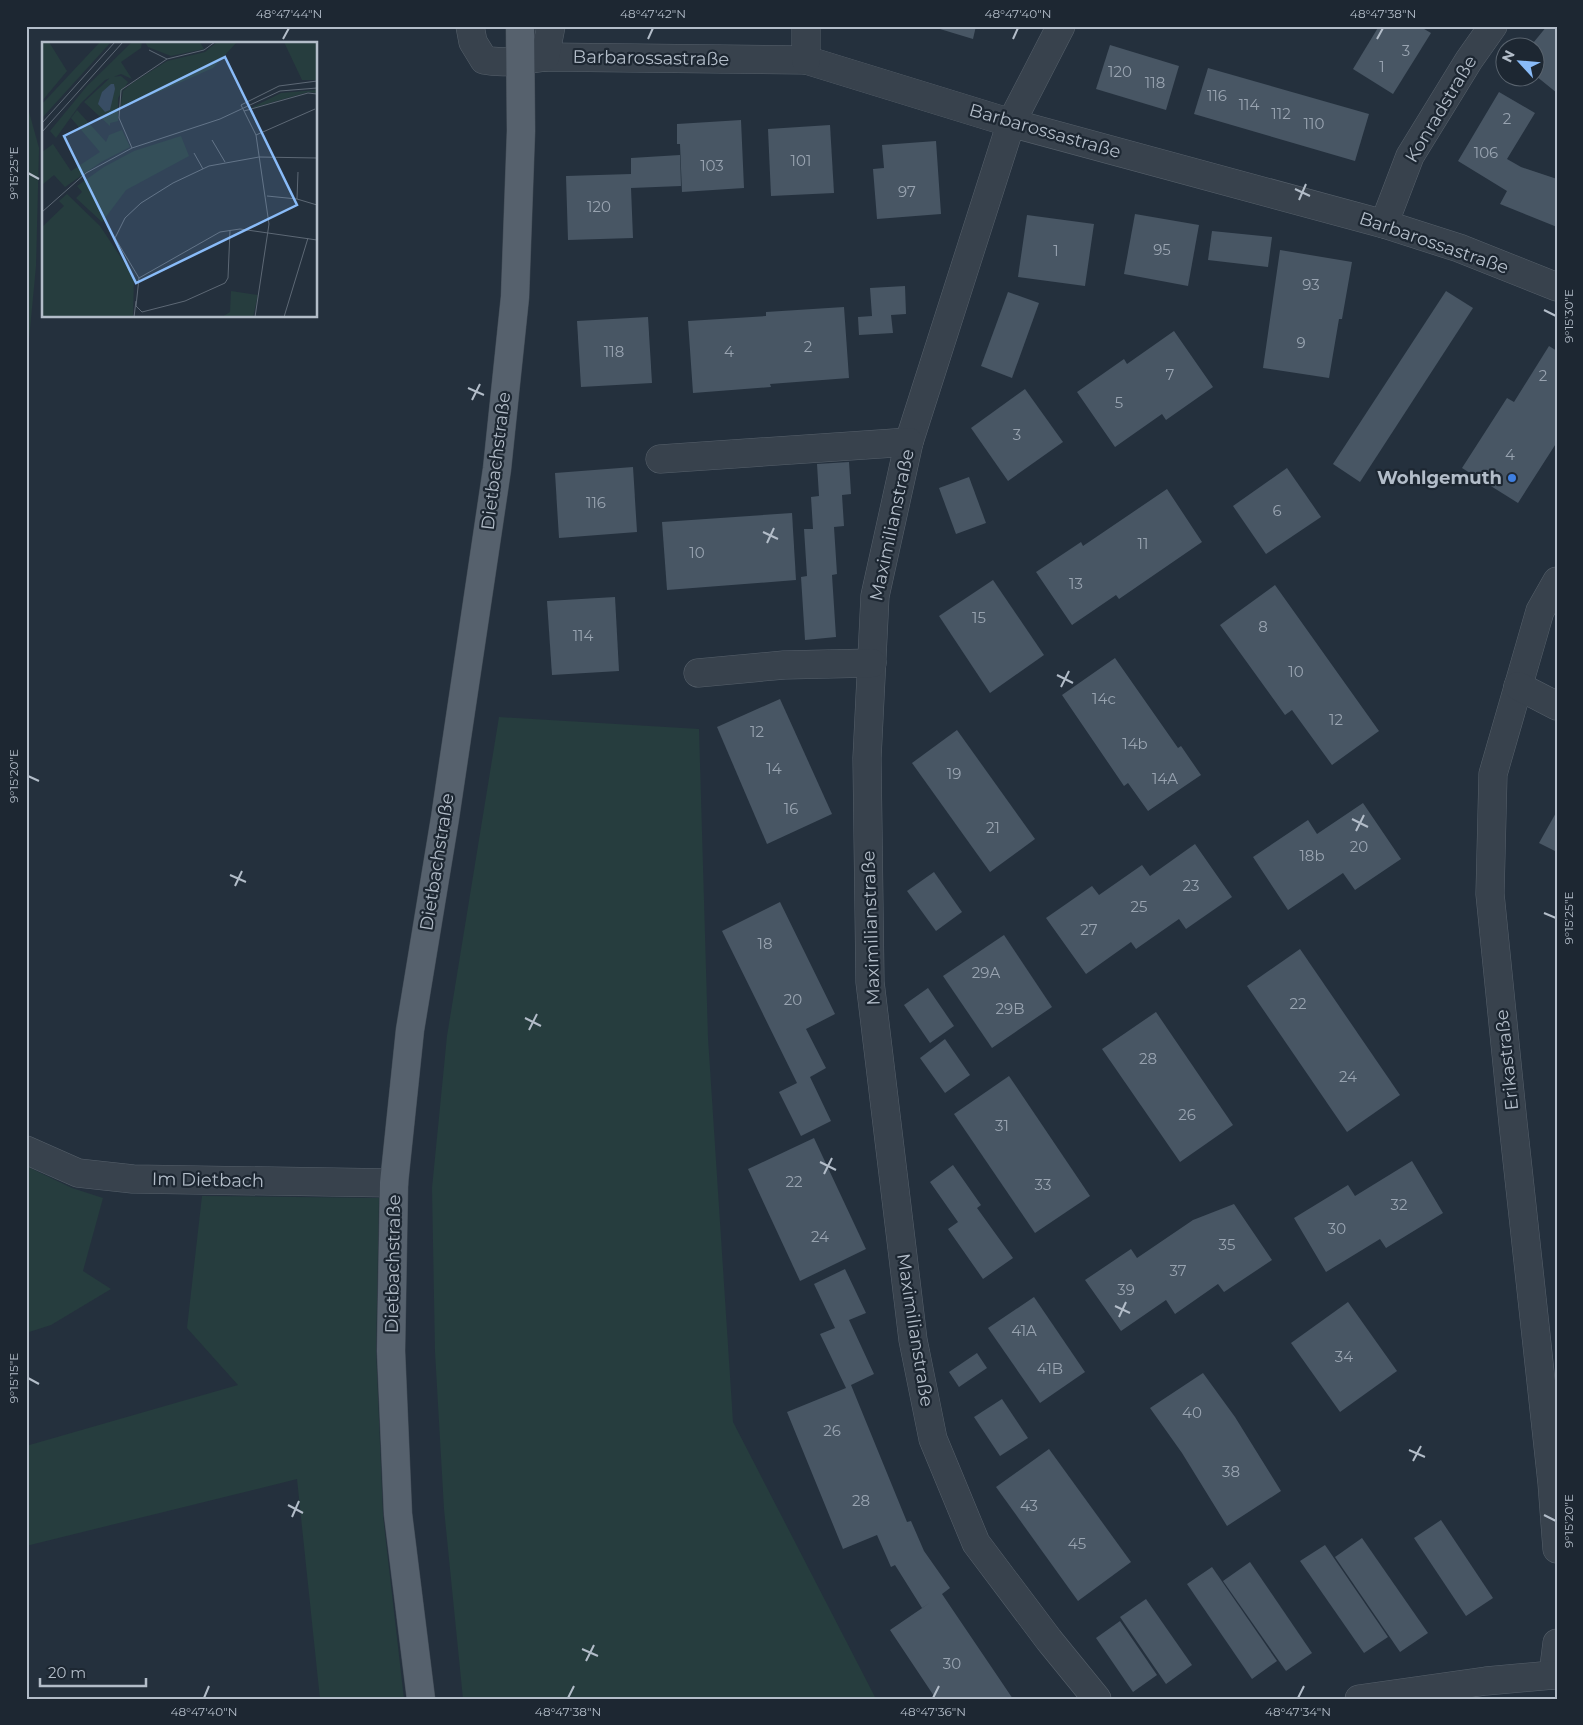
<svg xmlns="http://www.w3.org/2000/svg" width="1583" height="1725" viewBox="0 0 1583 1725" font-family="Montserrat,sans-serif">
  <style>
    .green { fill: #263d3e }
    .building { fill: #485664 }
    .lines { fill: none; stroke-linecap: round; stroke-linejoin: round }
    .minor-casing { stroke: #56606b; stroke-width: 29 }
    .major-casing { stroke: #414b56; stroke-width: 29 }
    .minor { stroke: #38424d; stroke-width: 28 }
    .major { stroke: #56616d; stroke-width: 28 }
    .ticks { fill: none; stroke: #b3bdc9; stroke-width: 2 }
    .shop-dot { fill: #3f7fe0; stroke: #1d2732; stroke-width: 2 }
    .labels { text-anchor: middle; stroke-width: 4.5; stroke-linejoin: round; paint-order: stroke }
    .number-label { font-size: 15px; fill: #98a3b0 }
    .street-label { font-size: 18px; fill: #b3bdc9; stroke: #1d2732 }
    .poi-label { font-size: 18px; font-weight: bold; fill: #b3bdc9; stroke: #1d2732; text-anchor: end }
    .inset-road { fill: none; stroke: #5d6875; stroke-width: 1 }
    .view { fill: #89bbf8; fill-opacity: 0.15; stroke: #89bbf8; stroke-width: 2.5 }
    .inset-edge { fill: none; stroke: #b3bdc9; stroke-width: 2.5 }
    .neatline { fill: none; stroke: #b3bdc9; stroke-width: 2 }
    .ticks-label { font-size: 12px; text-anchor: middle; fill: #b3bdc9 }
  </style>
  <rect width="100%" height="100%" fill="#24303d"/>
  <g class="green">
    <path d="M26,101L39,148L36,266L26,371Z"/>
    <path d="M499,717L699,729L708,1038L733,1422L876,1699H463L444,1509L435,1352L432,1188L447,1036Z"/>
    <path d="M26,1166L72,1188L103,1198L83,1271L111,1289L51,1325L26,1333Z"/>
    <path d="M202,1196L379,1198L376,1350L383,1516L404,1699H320L297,1479L26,1546V1446L238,1385L187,1328Z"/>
  </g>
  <g class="building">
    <path d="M930,26H976L973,39Z"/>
    <path d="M1379,26H1419L1431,33L1393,94L1353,69Z"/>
    <path d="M1547,26H1557V93L1536,76V48H1529Z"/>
    <path d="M1110,45L1179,66L1166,110L1096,89Z"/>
    <path d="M1208,68L1369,114L1355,161L1194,114Z"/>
    <path d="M1499,92L1535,113L1507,159L1521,167L1557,179V227L1500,204L1507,191L1458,161Z"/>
    <path d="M741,120L744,188L682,192L680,144H677V124Z"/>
    <path d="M830,125L834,193L771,196L768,129Z"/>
    <path d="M936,141L941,214L877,219L873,169L884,168L882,145Z"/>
    <path d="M680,155L681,186L631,188L633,238L568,240L566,176L631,174V158Z"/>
    <path d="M1135,214L1199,225L1188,286L1124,274Z"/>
    <path d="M1027,215L1094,224L1085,286L1018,277Z"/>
    <path d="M1212,231L1272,237L1268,267L1208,260Z"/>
    <path d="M1280,250L1352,262L1342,319H1339L1329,378L1263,368Z"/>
    <path d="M905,286L906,314L891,315L893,333L859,335L858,317L872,316L870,288Z"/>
    <path d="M1446,291L1473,308L1360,482L1333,464Z"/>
    <path d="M1008,292L1039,303L1012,378L981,366Z"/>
    <path d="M844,307L849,378L770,384L771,387L693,393L688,321L766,316V312Z"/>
    <path d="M648,317L652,383L581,387L577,321Z"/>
    <path d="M1174,331L1213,387L1166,420L1162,414L1115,447L1077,392L1124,359L1127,364Z"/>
    <path d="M1549,346L1557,351V442L1518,503L1462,468L1507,398L1514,402Z"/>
    <path d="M1025,389L1063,442L1008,481L971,428Z"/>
    <path d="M849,462L851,494L842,495L844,526L834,527L837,574L832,575L836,637L805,640L801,577L807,576L804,529H813L811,497L819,496L817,464Z"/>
    <path d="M633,467L637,532L559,538L555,473Z"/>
    <path d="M1287,468L1321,517L1266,554L1233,506Z"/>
    <path d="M969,477L986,523L956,534L939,488Z"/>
    <path d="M1167,489L1202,542L1119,599L1116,595L1072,625L1036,572L1081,542L1083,546Z"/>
    <path d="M792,513L796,580L667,590L662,522Z"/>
    <path d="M993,580L1044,655L990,693L939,616Z"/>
    <path d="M1275,585L1379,731L1332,765L1292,710L1285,715L1220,625Z"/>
    <path d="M615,597L619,671L552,675L547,601Z"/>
    <path d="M1115,658L1178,748L1181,746L1201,775L1148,811L1128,783L1124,786L1062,695Z"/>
    <path d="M780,699L832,814L767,844L717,727Z"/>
    <path d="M957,730L1035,839L990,872L912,763Z"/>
    <path d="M1363,803L1401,859L1355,890L1343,873L1288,910L1253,857L1308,820L1317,834Z"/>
    <path d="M1557,811V852L1539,843Z"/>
    <path d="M1195,844L1232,897L1186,929L1179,919L1136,949L1131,942L1086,974L1046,918L1092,886L1099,895L1142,865L1150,876Z"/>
    <path d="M934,872L962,912L936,931L907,891Z"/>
    <path d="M780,902L835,1014L806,1029L826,1068L810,1077L831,1121L801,1136L779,1092L797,1083L722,931Z"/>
    <path d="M1004,935L1052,1007L992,1048L943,976Z"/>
    <path d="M1300,949L1400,1095L1347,1132L1247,986Z"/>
    <path d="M928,988L954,1026L930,1043L904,1005Z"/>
    <path d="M1156,1012L1233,1125L1180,1162L1102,1049Z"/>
    <path d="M945,1039L970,1075L945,1093L920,1058Z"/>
    <path d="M1009,1076L1090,1196L1035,1233L954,1114Z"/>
    <path d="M814,1138L866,1249L800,1281L748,1169Z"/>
    <path d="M1412,1161L1443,1213L1386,1248L1380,1239L1326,1272L1294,1218L1348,1185L1355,1196Z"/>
    <path d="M953,1165L981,1205L977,1208L1013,1258L983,1279L948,1229L958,1222L930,1182Z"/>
    <path d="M1234,1204L1272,1260L1224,1292L1218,1284L1175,1314L1166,1300L1121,1331L1085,1280L1131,1249L1137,1258L1193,1220Z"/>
    <path d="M845,1269L866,1313L849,1320L874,1374L851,1385L907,1522L911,1521L924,1551L950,1588L942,1594L1013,1699H936L890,1630L931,1602L922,1608L895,1565L891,1567L877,1535L843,1549L787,1412L846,1388L820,1334L835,1328L814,1284Z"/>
    <path d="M1034,1297L1085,1372L1040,1403L988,1328Z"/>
    <path d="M1348,1302L1397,1371L1340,1412L1291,1343Z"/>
    <path d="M977,1353L987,1368L959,1387L949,1372Z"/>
    <path d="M1203,1373L1235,1417L1281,1491L1227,1526L1182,1453L1150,1408Z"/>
    <path d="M1002,1399L1028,1438L1000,1456L974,1417Z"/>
    <path d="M1049,1449L1131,1562L1078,1601L996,1487Z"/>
    <path d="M1441,1520L1493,1598L1466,1616L1414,1538Z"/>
    <path d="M1362,1538L1428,1633L1400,1652L1335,1557Z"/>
    <path d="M1325,1545L1388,1637L1364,1653L1300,1561Z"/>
    <path d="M1250,1562L1312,1653L1286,1671L1223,1581Z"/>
    <path d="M1212,1567L1277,1661L1252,1679L1187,1584Z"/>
    <path d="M1146,1599L1192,1665L1166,1684L1120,1617Z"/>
    <path d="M1120,1621L1157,1675L1133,1692L1096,1638Z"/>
  </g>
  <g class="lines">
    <defs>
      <g id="minor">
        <path d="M470,26L473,42L484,60C505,64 525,60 545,57L806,60L1011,123L1384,224L1459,248L1557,287"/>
        <path d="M1061,26L1011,123L909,442L875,596L867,758L870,982L913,1340L933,1439L976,1543L1049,1640L1097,1699"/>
        <path d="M545,57L551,26"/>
        <path d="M806,60V26"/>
        <path d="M1384,224L1410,156L1469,60L1493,26"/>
        <path d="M660,459L909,442"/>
        <path d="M1557,581L1540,611L1493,774L1490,894L1513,1123L1552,1483L1557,1549"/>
        <path d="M698,673L784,665L872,663"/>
        <path d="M1518,686L1557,706"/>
        <path d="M26,1150L78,1173L133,1179L394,1183"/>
        <path d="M1553,1675L1557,1643"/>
        <path d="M1359,1699L1486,1681L1553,1675"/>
      </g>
      <path id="major" d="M421,1699L398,1514L391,1351L394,1183L410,1030L445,818L497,469L515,297L521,131L520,26"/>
    </defs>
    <use href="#minor" class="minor-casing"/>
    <use href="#major" class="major-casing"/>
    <use href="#minor" class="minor"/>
    <use href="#major" class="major"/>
  </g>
  <path class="ticks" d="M283,39L289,28M648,39L653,28M1013,39L1018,28M1377,39L1383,28M28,173L39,179M1295,189L1310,196M1299,200L1306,184M1544,310L1556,316M468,388L484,395M472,400L480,384M763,532L778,539M767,543L774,528M1057,675L1073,683M1061,687L1069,671M28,776L39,781M1352,819L1368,827M1356,831L1364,815M230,875L246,882M235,886L242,871M1544,913L1556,918M525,1018L541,1026M529,1030L537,1014M820,1162L836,1170M824,1174L832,1158M1115,1306L1130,1313M1119,1317L1126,1302M28,1378L39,1384M1409,1450L1425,1457M1413,1461L1421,1446M288,1505L303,1513M1544,1515L1556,1521M292,1517L299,1501M582,1649L598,1656M586,1661L594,1645M204,1698L209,1686M568,1698L574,1686M933,1698L939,1686M1298,1698L1304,1686"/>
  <circle class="shop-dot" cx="1512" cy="478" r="5"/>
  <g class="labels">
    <g class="number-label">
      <text x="1406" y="56">3</text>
      <text x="1382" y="72">1</text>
      <text x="1120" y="77">120</text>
      <text x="1155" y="88">118</text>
      <text x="1217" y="101">116</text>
      <text x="1249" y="110">114</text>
      <text x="1281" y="119">112</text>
      <text x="1507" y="124">2</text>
      <text x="1314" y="129">110</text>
      <text x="1486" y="158">106</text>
      <text x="801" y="166">101</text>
      <text x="712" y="171">103</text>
      <text x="907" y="197">97</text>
      <text x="599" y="212">120</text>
      <text x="1162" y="255">95</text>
      <text x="1056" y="256">1</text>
      <text x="1311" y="290">93</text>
      <text x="1301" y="348">9</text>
      <text x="808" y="352">2</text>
      <text x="614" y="357">118</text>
      <text x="729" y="357">4</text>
      <text x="1170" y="380">7</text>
      <text x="1543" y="381">2</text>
      <text x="1119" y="408">5</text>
      <text x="1017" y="440">3</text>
      <text x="1510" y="460">4</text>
      <text x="596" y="508">116</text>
      <text x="1277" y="516">6</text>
      <text x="1143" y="549">11</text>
      <text x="697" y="558">10</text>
      <text x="1076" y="589">13</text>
      <text x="979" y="623">15</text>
      <text x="1263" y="632">8</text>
      <text x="583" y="641">114</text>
      <text x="1296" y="677">10</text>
      <text x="1104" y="704">14c</text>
      <text x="1336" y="725">12</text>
      <text x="757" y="737">12</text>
      <text x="1135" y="749">14b</text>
      <text x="774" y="774">14</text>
      <text x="954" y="779">19</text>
      <text x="1165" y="784">14A</text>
      <text x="791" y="814">16</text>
      <text x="993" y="833">21</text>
      <text x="1359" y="852">20</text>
      <text x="1312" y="861">18b</text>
      <text x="1191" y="891">23</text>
      <text x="1139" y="912">25</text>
      <text x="1089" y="935">27</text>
      <text x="765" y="949">18</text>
      <text x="986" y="978">29A</text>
      <text x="793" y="1005">20</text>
      <text x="1298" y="1009">22</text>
      <text x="1010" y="1014">29B</text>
      <text x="1148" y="1064">28</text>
      <text x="1348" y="1082">24</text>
      <text x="1187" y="1120">26</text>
      <text x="1002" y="1131">31</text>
      <text x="794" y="1187">22</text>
      <text x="1043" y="1190">33</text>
      <text x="1399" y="1210">32</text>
      <text x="1337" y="1234">30</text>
      <text x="820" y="1242">24</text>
      <text x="1227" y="1250">35</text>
      <text x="1178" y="1276">37</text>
      <text x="1126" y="1295">39</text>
      <text x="1024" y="1336">41A</text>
      <text x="1344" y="1362">34</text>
      <text x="1050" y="1374">41B</text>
      <text x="1192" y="1418">40</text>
      <text x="832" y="1436">26</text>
      <text x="1231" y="1477">38</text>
      <text x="861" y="1506">28</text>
      <text x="1029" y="1511">43</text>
      <text x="1077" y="1549">45</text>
      <text x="952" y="1669">30</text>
    </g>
    <g class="street-label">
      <text transform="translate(651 58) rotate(1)" y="6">Barbarossastraße</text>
      <text transform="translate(1441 109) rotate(-59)" y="6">Konradstraße</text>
      <text transform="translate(1045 131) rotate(16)" y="6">Barbarossastraße</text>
      <text transform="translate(1434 243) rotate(19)" y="6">Barbarossastraße</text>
      <text transform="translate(496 461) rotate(-83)" y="6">Dietbachstraße</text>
      <text transform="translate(892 525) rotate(-78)" y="6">Maximilianstraße</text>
      <text transform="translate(437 862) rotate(-81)" y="6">Dietbachstraße</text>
      <text transform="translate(871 928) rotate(-92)" y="6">Maximilianstraße</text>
      <text transform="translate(1507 1060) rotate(-96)" y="6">Erikastraße</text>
      <text transform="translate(208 1180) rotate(1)" y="6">Im Dietbach</text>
      <text transform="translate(393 1264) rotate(-89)" y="6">Dietbachstraße</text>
      <text transform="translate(915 1330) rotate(81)" y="6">Maximilianstraße</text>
    </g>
    <g class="poi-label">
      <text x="1502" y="484">Wohlgemuth</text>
    </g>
  </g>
  <g transform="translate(42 42)">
    <rect width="275" height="275" fill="#24303d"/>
    <path d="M0,0H7L25,29L0,59ZM58,0H69L0,76V62ZM90,0H100L99,6L79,20L90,37L79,32L63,38L39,61L14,96L8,89L45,44ZM103,0H158L162,7L129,14L106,5ZM175,0H195L171,26L78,67L81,49L89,42L125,19L163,10ZM242,0H275V38H260ZM79,34L86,40L76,56V79L68,81V84L42,60L69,35ZM275,48V51L266,50L207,67L239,51ZM35,68L64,100L67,93L80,88L88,105L59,120L23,145L12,133L0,143V110L11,102L29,129L58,110L29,76ZM139,94L147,114L84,148L60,180L34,156L40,150L35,144L62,125L92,109ZM25,152L58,184L92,235L91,275H0V185L22,164L17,159ZM189,249L216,253L211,275H180L188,270Z" fill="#263d3e"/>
    <path d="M69,42H72L73,47L68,68L63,70L56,62L60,50Z" fill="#384d64"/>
    <path class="inset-road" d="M107,8L125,17M202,69L266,51L275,52M0,81L73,0M0,90L81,0M214,93L273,67M170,98L183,120M90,106L77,76L79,48L125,17L162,8L173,0M152,111L161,127M225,154L255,157L275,163M255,157L256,130M0,170L44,131L90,106L178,77L238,49L275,46M97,236L73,196L83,176L99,161L131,141L167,124L217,115L275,116M97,236L178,190L198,187L275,198M97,236L94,264L100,270L143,259L183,241L186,236L188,188M92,275L94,259M213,275L227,182L214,93L199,63L237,44L275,39M242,275L266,196"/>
    <path class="view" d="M183,15L255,163L94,241L22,94Z"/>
    <rect width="275" height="275" class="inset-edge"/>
  </g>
  <rect width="1583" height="1725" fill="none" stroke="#1d2732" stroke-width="55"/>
  <g transform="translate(1520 62) rotate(296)"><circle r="24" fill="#1d2732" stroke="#59636e"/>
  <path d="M0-4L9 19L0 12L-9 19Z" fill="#89bbf8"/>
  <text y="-8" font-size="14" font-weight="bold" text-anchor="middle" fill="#b3bdc9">N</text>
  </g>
  <path d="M40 1678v8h106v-8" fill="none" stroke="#b3bdc9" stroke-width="2.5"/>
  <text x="48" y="1678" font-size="15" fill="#b3bdc9" stroke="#1d2732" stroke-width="4" paint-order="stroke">20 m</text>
  <rect x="28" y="28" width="1528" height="1670" class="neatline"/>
  <g class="ticks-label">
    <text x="289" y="18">48°47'44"N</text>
    <text x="653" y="18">48°47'42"N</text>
    <text x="1018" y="18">48°47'40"N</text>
    <text x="1383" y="18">48°47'38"N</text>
    <text transform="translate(14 173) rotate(-90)" y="4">9°15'25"E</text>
    <text transform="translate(1569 316) rotate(-90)" y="4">9°15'30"E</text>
    <text transform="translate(14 776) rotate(-90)" y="4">9°15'20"E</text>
    <text transform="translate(1569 918) rotate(-90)" y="4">9°15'25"E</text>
    <text transform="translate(14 1378) rotate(-90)" y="4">9°15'15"E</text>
    <text transform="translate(1569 1521) rotate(-90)" y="4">9°15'20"E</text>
    <text x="204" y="1716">48°47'40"N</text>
    <text x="568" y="1716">48°47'38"N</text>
    <text x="933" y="1716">48°47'36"N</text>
    <text x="1298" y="1716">48°47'34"N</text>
  </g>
</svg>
